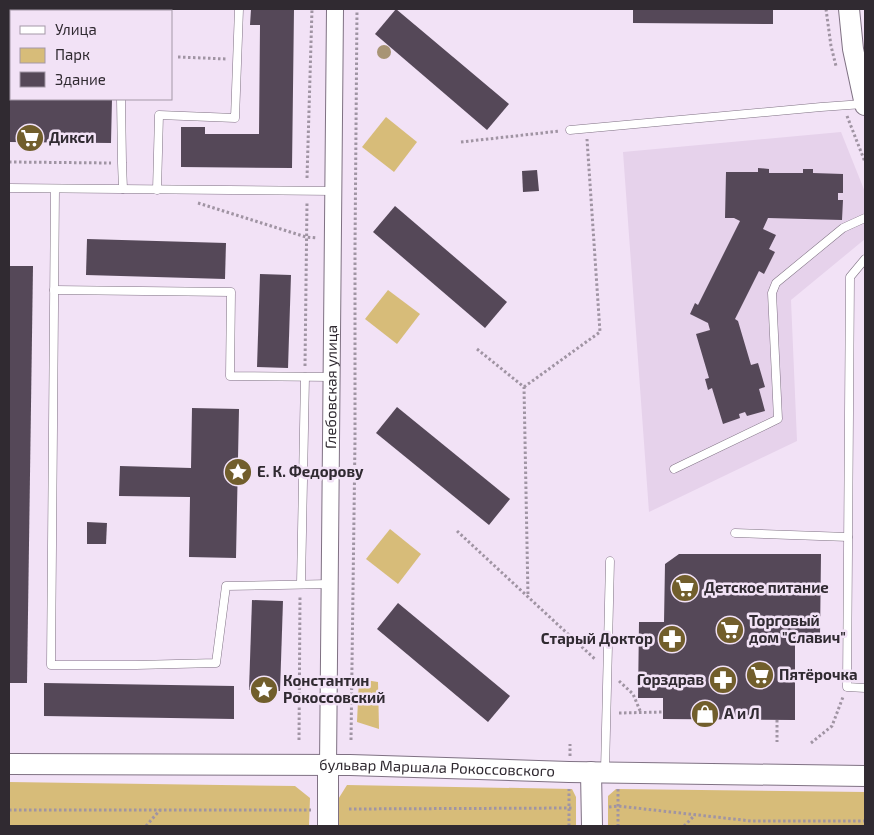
<svg xmlns="http://www.w3.org/2000/svg" width="874" height="835" viewBox="0 0 874 835" font-family="'Exo 2',sans-serif">
  <style>
    .built { fill: #e6d2eb }
    .green { fill: #d7bc79 }
    .building { fill: #554858 }
    .lines { fill: none; stroke-linecap: round; stroke-linejoin: round }
    .service-casing { stroke: #7f7183; stroke-width: 9 }
    .minor-casing { stroke: #7f7183; stroke-width: 18 }
    .tertiary-casing { stroke: #7f7183; stroke-width: 22 }
    .path { stroke: #a094a3; stroke-width: 3; stroke-dasharray: 2.5 2.5; stroke-linecap: butt }
    .service { stroke: #fff; stroke-width: 8 }
    .minor { stroke: #fff; stroke-width: 16 }
    .tertiary { stroke: #fff; stroke-width: 20 }
    .tree { fill: #a89475 }
    .labels { text-anchor: middle; stroke-width: 5; stroke-linejoin: round; paint-order: stroke }
    .poi-label { font-size: 15px; font-weight: bold; fill: #302a31; stroke: #f2e2f6; text-anchor: start }
    .street-label { font-size: 15px; fill: #302a31; stroke: #f2e2f6 }
  </style>
  <rect width="100%" height="100%" fill="#f2e2f6"/>
  <path class="built" d="M841,132L865,192V239L791,300L797,441L649,512L623,152Z"/>
  <g class="green">
    <path d="M386,117L417,142L394,172L362,147Z"/>
    <path d="M388,290L420,314L397,344L365,319Z"/>
    <path d="M390,529L421,554L398,584L366,559Z"/>
    <path d="M359,679L378,682L379,729L357,722Z"/>
    <path d="M9,782L295,786L310,798L309,826H9Z"/>
    <path d="M347,785L572,789L576,797V826H337V801Z"/>
    <path d="M616,789L865,792V826H608V796Z"/>
  </g>
  <g class="building">
    <path d="M251,9H294L292,168L181,167V127H205V134H259L260,25H250Z"/>
    <path d="M396,9L509,104L487,130L375,34Z"/>
    <path d="M633,9H773V24L633,23Z"/>
    <path d="M9,16H11V99H112L111,143L9,142Z"/>
    <path d="M758,168L769,169V173H803V169H813V173L843,174V193H838V200H843L842,220L768,218L763,229L776,235L769,249L775,252L764,274L759,271L735,319L738,321L751,365L758,363L765,387L759,389L765,411L747,416L745,412L739,414L740,418L723,424L712,388L708,390L705,379L709,378L696,334L710,330L708,323L690,314L695,303L698,305L740,221L734,218H725L726,172H758Z"/>
    <path d="M537,170L539,191L523,192L522,171Z"/>
    <path d="M395,206L507,302L485,328L373,232Z"/>
    <path d="M87,239L226,243L225,279L86,275Z"/>
    <path d="M9,266H33L27,683H9Z"/>
    <path d="M260,274L291,275L288,368L257,367Z"/>
    <path d="M397,407L510,499L489,525L376,433Z"/>
    <path d="M192,408L239,409L236,558L189,557L190,497L119,496L120,466L191,468Z"/>
    <path d="M87,522L107,523L106,544H87Z"/>
    <path d="M679,554H821L820,637H795V720L663,719V698H638L639,622H664L665,564Z"/>
    <path d="M252,600L283,601L280,691L249,690Z"/>
    <path d="M398,603L510,696L488,722L377,629Z"/>
    <path d="M44,683L234,686V719L44,716Z"/>
  </g>
  <g class="lines">
    <defs>
      <g id="service">
        <path d="M9,11H24"/>
        <path d="M121,99L122,163L123,189"/>
        <path d="M570,130L821,107L863,104"/>
        <path d="M9,188L334,191"/>
        <path d="M55,189L51,665H136L216,663L226,586L330,584"/>
        <path d="M157,190L159,115L235,118L239,9"/>
        <path d="M865,259L850,277L847,687L865,688"/>
        <path d="M54,290L231,292L230,376L332,377"/>
        <path d="M674,469L778,419L772,293L776,283L843,228L865,218"/>
        <path d="M735,533L848,537"/>
        <path d="M301,584L305,377"/>
        <path d="M605,771L610,561"/>
      </g>
      <g id="minor">
        <path id="s1" d="M328,766L335,9"/>
      </g>
      <g id="tertiary">
        <path d="M849,9L853,49L865,105"/>
        <path id="s2" d="M9,764L350,765L569,772L865,776"/>
        <path d="M591,772L592,826"/>
        <path d="M328,826V766"/>
      </g>
    </defs>
    <use href="#service" class="service-casing"/>
    <use href="#minor" class="minor-casing"/>
    <use href="#tertiary" class="tertiary-casing"/>
    <g class="path">
      <path d="M157,9V11"/>
      <path d="M826,9L831,46L836,66"/>
      <path d="M178,57L227,59"/>
      <path d="M847,116L865,162"/>
      <path d="M461,142L560,131"/>
      <path d="M9,162L111,163"/>
      <path d="M307,178L312,9"/>
      <path d="M198,203L306,237L317,238"/>
      <path d="M477,349L524,387L528,597"/>
      <path d="M305,366L307,202"/>
      <path d="M524,387L600,332L587,139"/>
      <path d="M457,531L596,660"/>
      <path d="M619,681L633,694L641,713"/>
      <path d="M619,713L663,712"/>
      <path d="M777,720V742"/>
      <path d="M299,740L300,596"/>
      <path d="M351,740L355,440V248L357,9"/>
      <path d="M811,743L832,726L843,697"/>
      <path d="M570,756V744"/>
      <path d="M618,789V826"/>
      <path d="M609,807L618,806L751,821H865"/>
      <path d="M349,809L573,808"/>
      <path d="M9,810H311"/>
      <path d="M146,826L160,810"/>
      <path d="M569,826V789"/>
      <path d="M684,826L695,815"/>
    </g>
    <use href="#service" class="service"/>
    <use href="#minor" class="minor"/>
    <use href="#tertiary" class="tertiary"/>
  </g>
  <circle class="tree" cx="384" cy="52" r="7"/>
  <defs>
    <symbol id="supermarket-disc" viewBox="-11 -11 22 22"><circle r="9.5" fill="#715e2c" stroke="#f2e2f6"/><path d="M-6-5.5h2.5l.6 2H6L4.5 2H-2.5L-4.4-4H-6ZM-1.5 3.2a1.3 1.3 0 1 0 .1 0ZM3 3.2a1.3 1.3 0 1 0 .1 0Z" fill="#fff"/></symbol>
    <symbol id="sight-disc" viewBox="-11 -11 22 22"><circle r="9.5" fill="#715e2c" stroke="#f2e2f6"/><path d="M0-6L1.8-2.2L6-1.7L2.9 1.2L3.7 5.4L0 3.3L-3.7 5.4L-2.9 1.2L-6-1.7L-1.8-2.2Z" fill="#fff"/></symbol>
    <symbol id="pharmacy-disc" viewBox="-11 -11 22 22"><circle r="9.5" fill="#715e2c" stroke="#f2e2f6"/><path d="M-2-6h4v4h4v4h-4v4h-4v-4h-4v-4h4Z" fill="#fff"/></symbol>
    <symbol id="shop-disc" viewBox="-11 -11 22 22"><circle r="9.5" fill="#715e2c" stroke="#f2e2f6"/><path d="M-5-2.5h2.3a2.7 3.5 0 0 1 5.4 0H5L5.5 6h-11ZM-1.5-2.5h3a1.5 2.3 0 0 0-3 0Z" fill="#fff"/></symbol>
  </defs>
  <g fill-rule="evenodd">
    <use href="#supermarket-disc" x="14" y="122" width="32" height="32"/>
    <use href="#sight-disc" x="222" y="456" width="32" height="32"/>
    <use href="#supermarket-disc" x="669" y="572" width="32" height="32"/>
    <use href="#supermarket-disc" x="714" y="614" width="32" height="32"/>
    <use href="#pharmacy-disc" x="656" y="623" width="32" height="32"/>
    <use href="#supermarket-disc" x="744" y="659" width="32" height="32"/>
    <use href="#pharmacy-disc" x="707" y="664" width="32" height="32"/>
    <use href="#sight-disc" x="248" y="674" width="32" height="32"/>
    <use href="#shop-disc" x="689" y="698" width="32" height="32"/>
  </g>
  <g class="labels">
    <g class="poi-label">
      <text x="49" y="143">Дикси</text>
      <text x="257" y="477">Е. К. Федорову</text>
      <text x="704" y="593">Детское питание</text>
      <text x="749" y="626">Торговый<tspan x="749" dy="17">дом "Славич"</tspan></text>
      <text x="653" y="644" text-anchor="end">Старый Доктор</text>
      <text x="779" y="680">Пятёрочка</text>
      <text x="704" y="685" text-anchor="end">Горздрав</text>
      <text x="283" y="686">Константин<tspan x="283" dy="17">Рокоссовский</tspan></text>
      <text x="724" y="719">А и Л</text>
    </g>
    <g class="street-label">
      <text dy="5" stroke="none"><textPath href="#s1" startOffset="379">Глебовская улица</textPath></text>
      <text dy="5" stroke="none"><textPath href="#s2" startOffset="428">бульвар Маршала Рокоссовского</textPath></text>
    </g>
  </g>
  <rect width="874" height="835" fill="none" stroke="#302a31" stroke-width="20"/>
  <rect x="10" y="10" width="162" height="90" fill="#f2e2f6" stroke="#a498a7"/>
  <rect x="20" y="26" width="25" height="8" fill="#ffffff" stroke="#a498a7"/>
  <text x="55" y="35" font-size="15" fill="#302a31">Улица</text>
  <rect x="20" y="48" width="25" height="15" fill="#d7bc79" stroke="#a498a7"/>
  <text x="55" y="60" font-size="15" fill="#302a31">Парк</text>
  <rect x="20" y="72" width="25" height="15" fill="#554858" stroke="#a498a7"/>
  <text x="55" y="85" font-size="15" fill="#302a31">Здание</text>
</svg>
